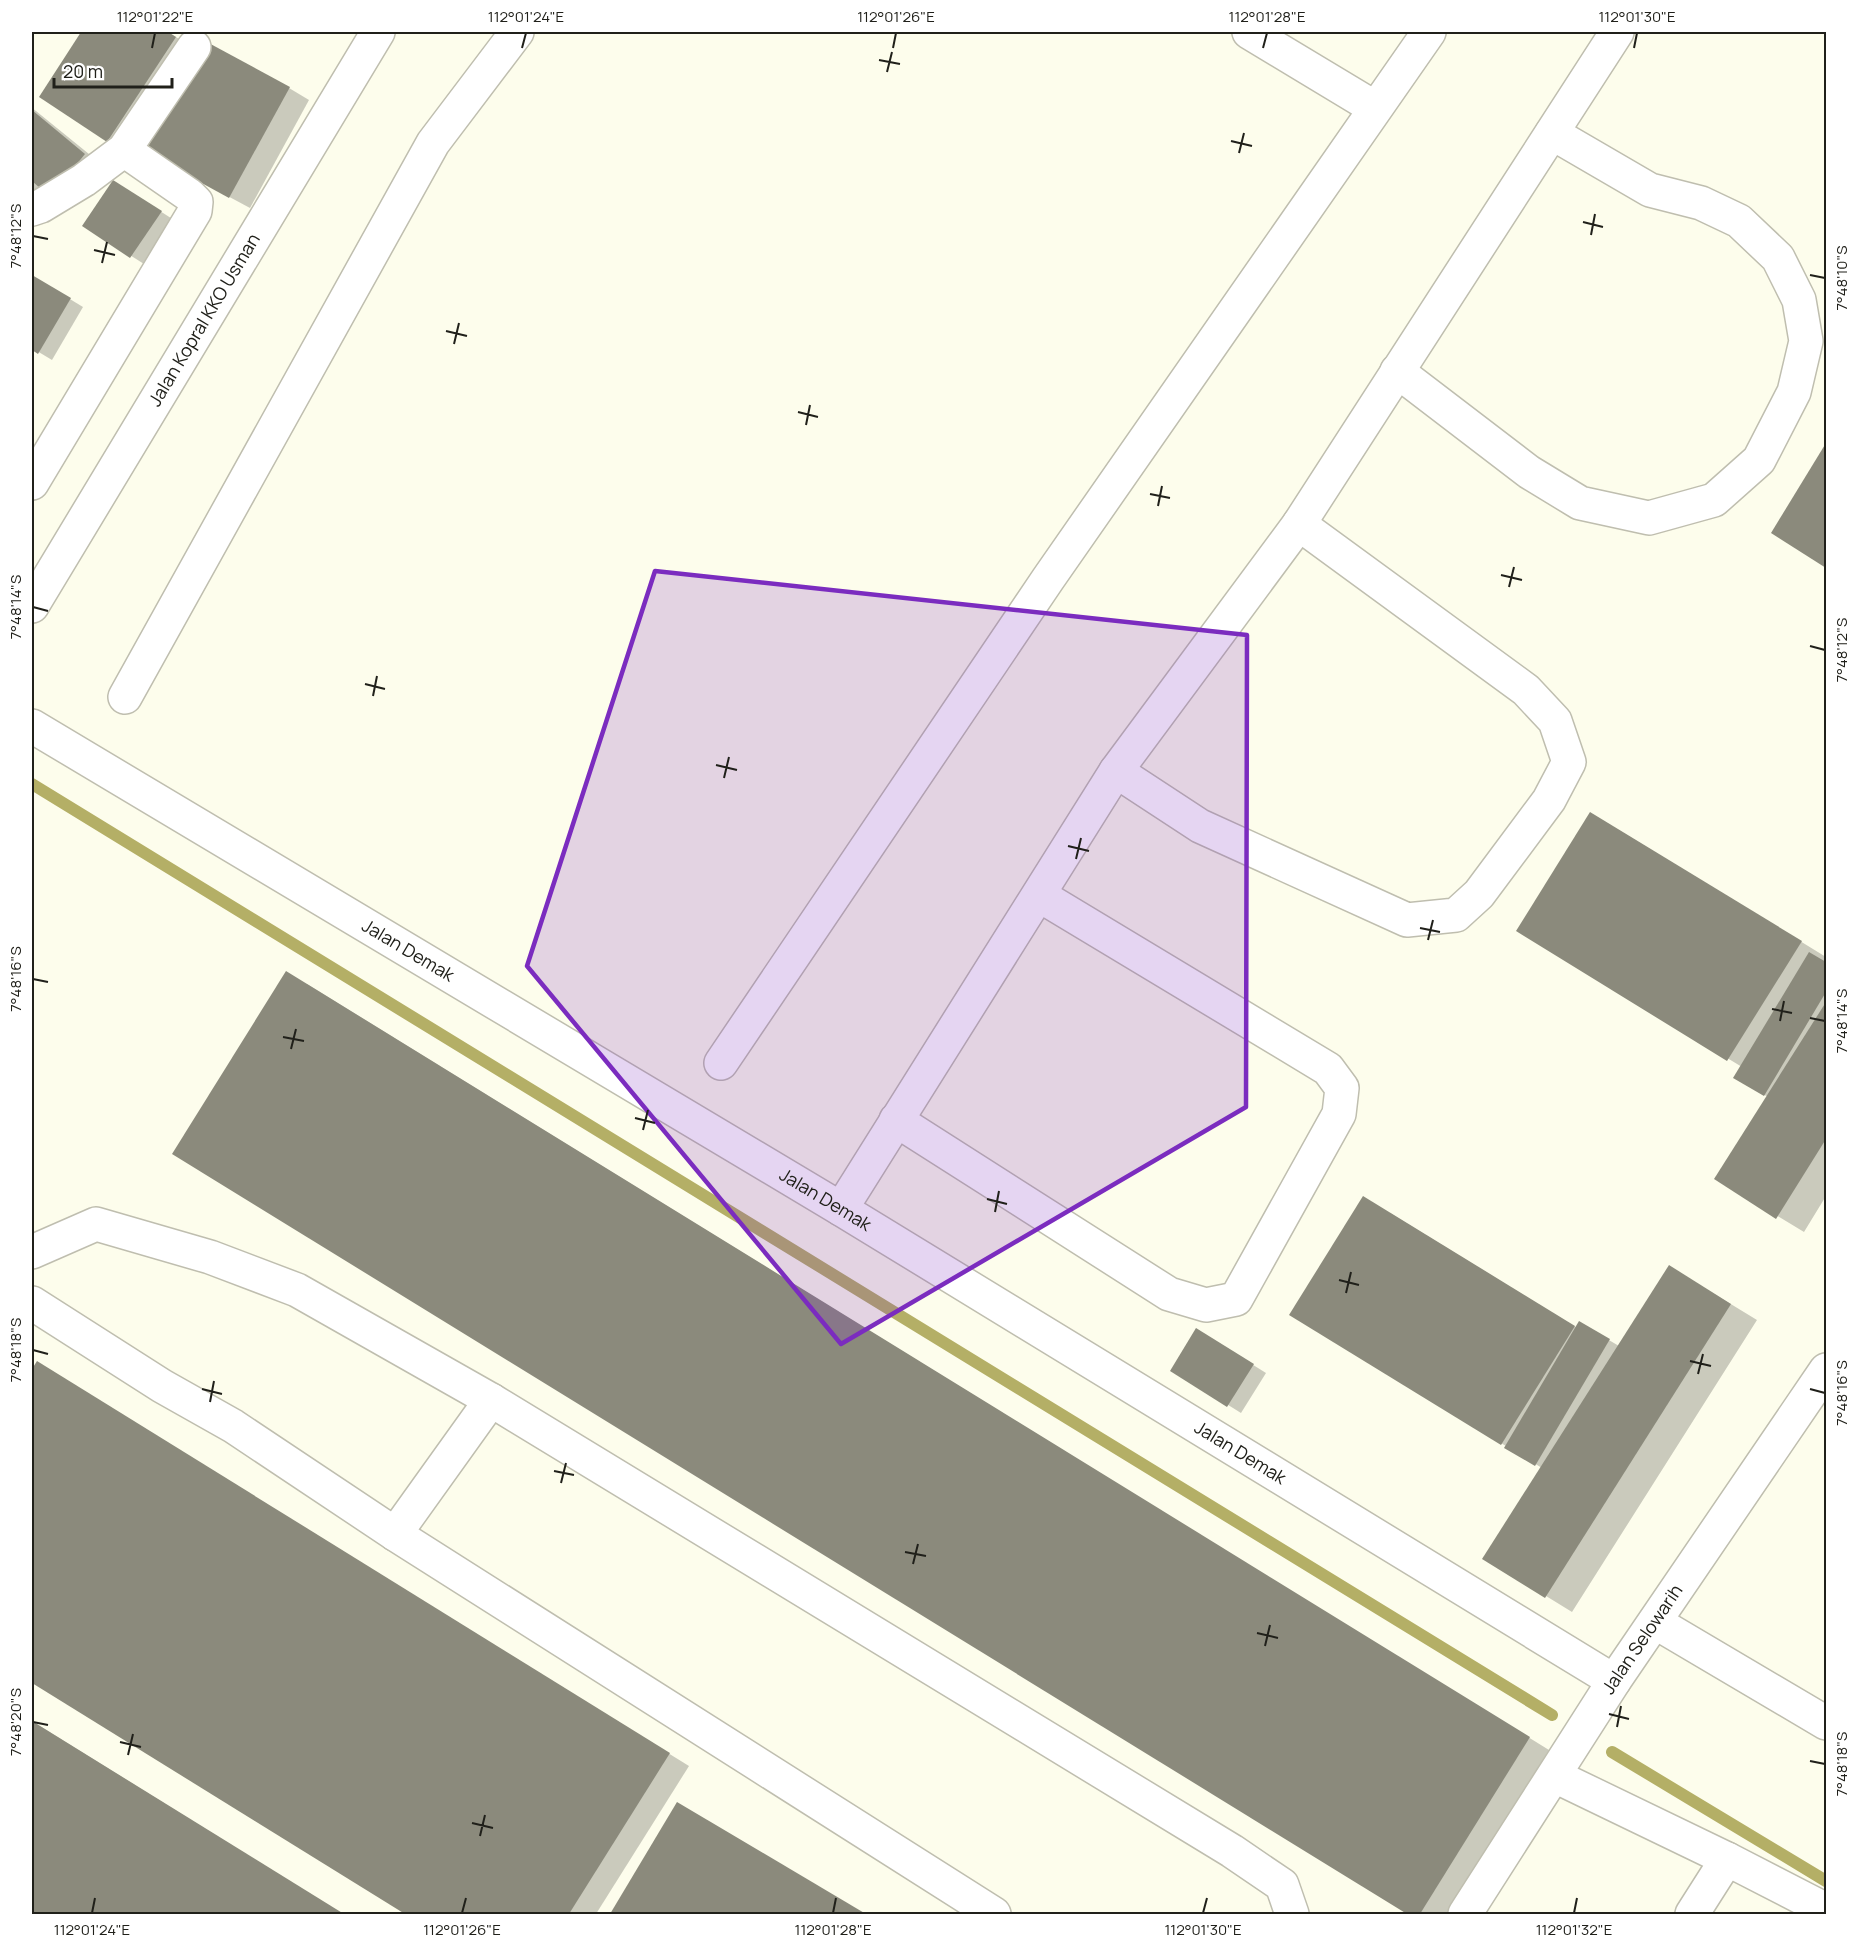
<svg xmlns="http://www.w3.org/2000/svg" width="1858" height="1946" viewBox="0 0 1858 1946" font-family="Manrope,sans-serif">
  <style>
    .shadow { fill: #0003 }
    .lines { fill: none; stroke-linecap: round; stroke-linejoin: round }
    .stream { stroke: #b4af66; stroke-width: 12 }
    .building { fill: #8b8a7c }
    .minor-casing { stroke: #bfbeaf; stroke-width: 36 }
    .major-casing { stroke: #bfbeaf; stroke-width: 36 }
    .minor { stroke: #fff; stroke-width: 33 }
    .major { stroke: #fff; stroke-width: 33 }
    .marked { fill: #7b2cbf; fill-opacity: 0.2; stroke: #7b2cbf; stroke-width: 4.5; stroke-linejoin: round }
    .ticks { fill: none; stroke: #20201a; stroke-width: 2 }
    .labels { text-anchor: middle; stroke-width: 5; stroke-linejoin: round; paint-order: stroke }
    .street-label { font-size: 18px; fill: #20201a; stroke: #fff }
    .neatline { fill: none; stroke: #20201a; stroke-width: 2 }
    .ticks-label { font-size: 15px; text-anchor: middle; fill: #20201a }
  </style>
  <rect width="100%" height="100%" fill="#fdfdec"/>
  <g class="shadow">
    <path d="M83,32H168L195,49L128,152L41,97Z"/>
    <path d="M289,88L309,100L250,208L166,163Z"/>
    <path d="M32,108L36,111L105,167L39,186L32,195Z"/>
    <path d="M127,190L174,220L144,264L84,226Z"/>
    <path d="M32,276L83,307L52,360L32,348Z"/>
    <path d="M1826,446V566L1773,533Z"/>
    <path d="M1617,829L1826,957L1824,963L1826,964V1196L1804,1232L1716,1179L1768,1097L1736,1078L1742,1067L1518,931Z"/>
    <path d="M307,984L1549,1750L1447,1914H1409L174,1154Z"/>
    <path d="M1390,1213L1577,1328L1580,1323L1619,1346L1670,1267L1757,1320L1572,1612L1546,1596L1542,1468L1291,1315Z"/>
    <path d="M1210,1338L1266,1373L1241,1413L1172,1370Z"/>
    <path d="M37,1363L689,1766L596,1914H408L32,1681V1372Z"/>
    <path d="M32,1721L342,1914H32Z"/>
    <path d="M678,1804L698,1816L863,1914H611Z"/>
  </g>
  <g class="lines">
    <g class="stream">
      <path d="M32,784L1552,1715"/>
      <path d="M1612,1752L1826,1881"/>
    </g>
  </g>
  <g class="building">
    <path d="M81,32H168L176,37L107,142L39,97Z"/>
    <path d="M205,41L290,87L229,198L145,152Z"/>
    <path d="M32,110L85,154L50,197L32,181Z"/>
    <path d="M113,180L162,211L130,258L82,226Z"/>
    <path d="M32,275L71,298L38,354L32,350Z"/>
    <path d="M1826,443V568L1771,533Z"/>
    <path d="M1590,812L1802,941L1727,1061L1516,931Z"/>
    <path d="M1809,952L1826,962V992L1764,1096L1733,1078Z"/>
    <path d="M286,971L1530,1737L1420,1914H1407L172,1154Z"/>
    <path d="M1826,1002V1139L1776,1219L1714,1179Z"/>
    <path d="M1363,1196L1575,1326L1501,1445L1289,1315Z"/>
    <path d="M1669,1265L1731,1304L1545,1598L1482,1559Z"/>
    <path d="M1579,1321L1610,1339L1535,1466L1504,1448Z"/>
    <path d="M1196,1328L1254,1364L1227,1407L1170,1371Z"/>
    <path d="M37,1361L670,1753L569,1914H405L32,1683V1369Z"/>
    <path d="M32,1721L344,1914H32Z"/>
    <path d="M677,1802L866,1914H610Z"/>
  </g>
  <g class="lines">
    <defs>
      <g id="minor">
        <path d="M1249,32L1375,108"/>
        <path d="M32,209L41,206L84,180L124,150L194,47"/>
        <path d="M1397,371L1529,472L1580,503L1649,518L1714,500L1759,460L1794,392L1806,341L1799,300L1778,258L1739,221L1701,203L1650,190L1552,133"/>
        <path d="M32,483L195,211L196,202L189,195L124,150"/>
        <path id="s1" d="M32,606L378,32"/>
        <path d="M125,697L433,143L517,32"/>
        <path d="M1116,771L1200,826L1407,920L1456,915L1479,894L1549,800L1569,762L1555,721L1526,690L1299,524"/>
        <path d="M721,1063L1048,579L1429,32"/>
        <path d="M896,1120L1169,1294L1206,1305L1236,1299L1339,1114L1342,1088L1328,1069L1039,895"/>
        <path d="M841,1209L1116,771L1299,524L1617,32"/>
        <path d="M32,1252L96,1224L210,1257L297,1290L491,1400L1232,1851L1282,1885L1292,1914"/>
        <path d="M32,1303L162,1386L233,1426L395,1534L994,1914"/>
        <path d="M395,1534L491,1400"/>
        <path d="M1655,1622L1826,1723"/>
        <path d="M1555,1776L1727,1859"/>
        <path d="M1692,1914L1727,1859L1826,1910"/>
      </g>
      <g id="major">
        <path id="s2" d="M32,726L841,1209L1614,1681"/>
        <path id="s3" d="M1465,1914L1614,1681L1826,1370"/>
      </g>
    </defs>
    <use href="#minor" class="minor-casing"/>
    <use href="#major" class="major-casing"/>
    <use href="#minor" class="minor"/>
    <use href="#major" class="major"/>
  </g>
  <path class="marked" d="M655,571L1247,635L1246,1107L841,1344L527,966Z"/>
  <path class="ticks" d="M152,48L155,33M522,48L526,33M893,48L896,33M1263,48L1267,33M1634,48L1637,33M879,60L900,64M887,72L892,52M1231,141L1252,146M1239,153L1244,133M1583,222L1603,227M1591,235L1595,214M33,236L48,239M94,250L115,255M102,263L107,242M1810,275L1825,278M446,331L467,336M454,344L459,323M798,412L818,417M806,425L810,405M1150,494L1170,498M1158,506L1162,486M1501,575L1522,580M1509,587L1514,567M33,607L48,611M1810,646L1825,650M365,684L385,689M373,696L377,676M716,765L737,770M724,778L729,757M1068,846L1089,851M1076,859L1081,838M1420,928L1440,932M1428,940L1433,920M33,979L48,982M1772,1009L1792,1013M1810,1018L1825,1021M1780,1021L1784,1001M283,1037L304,1041M291,1049L296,1029M635,1118L655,1123M643,1130L648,1110M987,1199L1007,1204M995,1212L999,1191M1339,1280L1359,1285M1346,1293L1351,1272M33,1350L48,1354M1690,1361L1711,1366M1698,1374L1703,1354M202,1389L222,1394M1810,1389L1825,1393M210,1402L214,1381M554,1471L574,1475M561,1483L566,1463M905,1552L926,1556M913,1564L918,1544M1257,1633L1278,1638M1265,1646L1270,1625M1609,1714L1629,1719M33,1722L48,1725M1617,1727L1621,1706M120,1742L141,1747M128,1755L133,1734M1810,1761L1825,1764M472,1823L493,1828M480,1836L485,1815M92,1913L95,1898M462,1913L466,1898M833,1913L836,1898M1203,1913L1207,1898M1574,1913L1577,1898"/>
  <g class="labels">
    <g class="street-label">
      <text dy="6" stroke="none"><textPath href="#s1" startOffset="334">Jalan Kopral KKO Usman</textPath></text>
      <text dy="6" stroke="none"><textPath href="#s2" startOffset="438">Jalan Demak</textPath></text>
      <text dy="6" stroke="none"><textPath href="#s2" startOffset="924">Jalan Demak</textPath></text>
      <text dy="6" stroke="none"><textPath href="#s2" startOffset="1410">Jalan Demak</textPath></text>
      <text dy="6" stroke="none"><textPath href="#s3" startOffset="327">Jalan Selowarih</textPath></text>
    </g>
  </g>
  <rect width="1858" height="1946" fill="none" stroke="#ffffff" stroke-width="66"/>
  <path d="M54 78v9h118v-9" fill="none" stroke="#20201a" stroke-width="3"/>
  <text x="63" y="78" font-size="18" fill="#20201a" stroke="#ffffff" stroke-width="4.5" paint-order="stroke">20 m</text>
  <rect x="33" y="33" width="1792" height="1880" class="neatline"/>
  <g class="ticks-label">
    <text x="155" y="22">112°01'22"E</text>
    <text x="526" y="22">112°01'24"E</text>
    <text x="896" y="22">112°01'26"E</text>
    <text x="1267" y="22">112°01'28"E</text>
    <text x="1637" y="22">112°01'30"E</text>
    <text transform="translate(16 236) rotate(-90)" y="5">7°48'12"S</text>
    <text transform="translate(1842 278) rotate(-90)" y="5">7°48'10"S</text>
    <text transform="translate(16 607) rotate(-90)" y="5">7°48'14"S</text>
    <text transform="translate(1842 650) rotate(-90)" y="5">7°48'12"S</text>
    <text transform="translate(16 979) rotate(-90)" y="5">7°48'16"S</text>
    <text transform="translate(1842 1021) rotate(-90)" y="5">7°48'14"S</text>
    <text transform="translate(16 1350) rotate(-90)" y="5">7°48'18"S</text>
    <text transform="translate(1842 1393) rotate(-90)" y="5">7°48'16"S</text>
    <text transform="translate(16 1722) rotate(-90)" y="5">7°48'20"S</text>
    <text transform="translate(1842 1764) rotate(-90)" y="5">7°48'18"S</text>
    <text x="92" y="1935">112°01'24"E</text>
    <text x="462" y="1935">112°01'26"E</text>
    <text x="833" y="1935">112°01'28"E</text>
    <text x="1203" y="1935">112°01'30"E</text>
    <text x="1574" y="1935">112°01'32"E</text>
  </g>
</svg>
